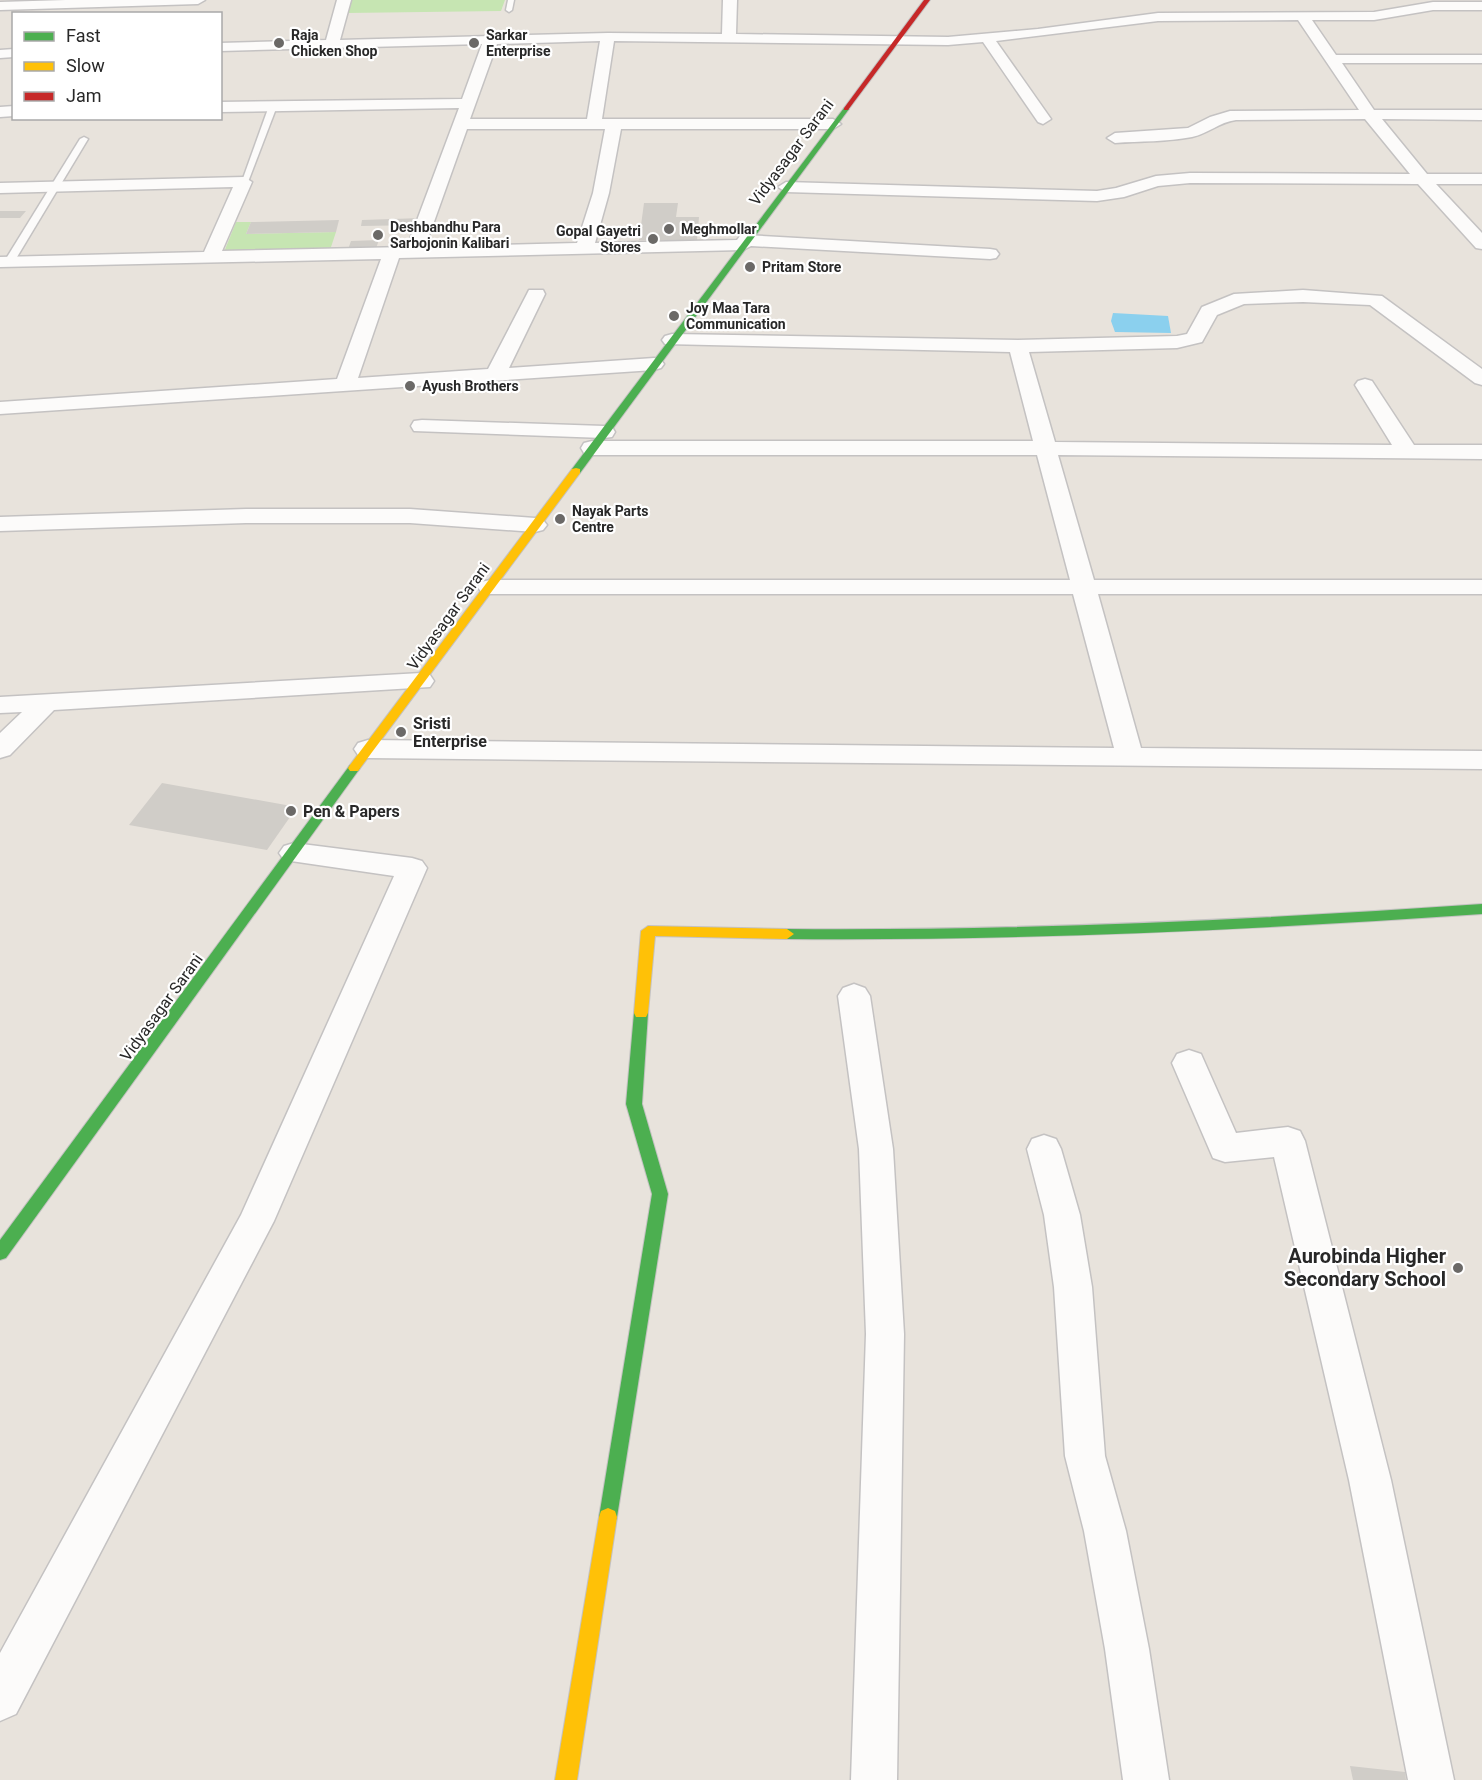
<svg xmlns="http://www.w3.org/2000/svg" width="1482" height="1780" viewBox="0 0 1482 1780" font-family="Roboto,sans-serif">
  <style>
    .green { fill: #c6e5b2 }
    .water { fill: #8bd0ee }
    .building { fill: #d0cdc8 }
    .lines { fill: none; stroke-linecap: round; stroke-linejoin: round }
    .lane-casing { stroke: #c4c2c2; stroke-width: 3 }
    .street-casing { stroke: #c4c2c2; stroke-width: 3 }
    .fast-casing { stroke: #c4c2c2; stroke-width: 2 }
    .slow-casing { stroke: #c4c2c2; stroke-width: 2 }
    .jam-casing { stroke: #c4c2c2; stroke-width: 2 }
    .lane { fill: #fcfbfa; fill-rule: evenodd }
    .street { fill: #fcfbfa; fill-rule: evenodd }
    .fast { fill: #4caf50; fill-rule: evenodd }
    .slow { fill: #ffc107; fill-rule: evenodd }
    .jam { fill: #c62828; fill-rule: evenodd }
    .poi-dot { fill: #6b6967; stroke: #fff; stroke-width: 2 }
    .labels { text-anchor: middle; stroke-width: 4.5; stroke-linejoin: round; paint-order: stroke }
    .far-poi-label { font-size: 14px; font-weight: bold; fill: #282828; stroke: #fff; text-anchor: start }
    .street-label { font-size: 16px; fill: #282828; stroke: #fff }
    .poi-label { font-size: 16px; font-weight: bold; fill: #282828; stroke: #fff; text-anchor: start }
    .near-poi-label { font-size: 20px; font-weight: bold; fill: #282828; stroke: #fff; text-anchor: end }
  </style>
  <rect width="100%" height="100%" fill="#e8e3dc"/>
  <g class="green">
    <path d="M350,0H505L501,11L347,13Z"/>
    <path d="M236,222H251L246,234L336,232L329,253L224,252Z"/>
  </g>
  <path class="water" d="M1113,313L1168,316L1171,333L1115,332L1111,321Z"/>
  <g class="building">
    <path d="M644,203H678L676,217H699L697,240H639Z"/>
    <path d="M0,211H26L20,218H0Z"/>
    <path d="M422,218L421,225L361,226L362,220Z"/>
    <path d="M339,220L336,232L246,234L251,222Z"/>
    <path d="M379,240L375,251L347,252L351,241Z"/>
    <path d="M162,783L297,807L267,850L129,825Z"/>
    <path d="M1350,1766L1405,1772L1406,1780H1353Z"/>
  </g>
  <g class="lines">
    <defs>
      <g id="lane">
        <path d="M508,0H514L512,10L509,12L506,10Z"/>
        <path d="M273,104L277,106L248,182L241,184L269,106Z"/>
        <path d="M84,137L88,139L14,262L6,264L4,262L80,139Z"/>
      </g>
      <g id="street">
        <path d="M66,0H205L198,4L0,10V2Z"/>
        <path d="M337,0H351L340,40L608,33L722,34L723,0H737L736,34L948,37L1038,29L1158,13L1374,12L1433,2H1482V10H1433L1374,20H1312L1336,55H1482V63H1342L1374,110H1482V120L1382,119L1427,174H1482V184H1436L1482,233V249L1476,248L1418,184L1190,183L1158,186L1124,197L1097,201L786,192L778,187L786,182L1097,191L1116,188L1156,176L1190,173L1410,174L1365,119L1236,120C1219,122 1208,134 1192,137C1167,142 1140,141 1115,143L1107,138L1115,133L1188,128L1210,117L1230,111L1359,110L1298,20L1158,21L996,41L1051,119L1043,124L1038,122L983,42L948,45L614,41L602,119H833L841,124L833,129H621L609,193L595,243L737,240L740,236L746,235L990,249L996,250L999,254L996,258L990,259L751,246L743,250L399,258L358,378L488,369L527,294L529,290H543L545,294L509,368L654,358L661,360L664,364L661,368L654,370L0,414V402L337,379L381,259L0,267V257L204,252L233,187L0,193V183L244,177L252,182L222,251L407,247L459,108L220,112V102L462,99L482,44L220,51V43L326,40ZM600,41L587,119H470L497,44ZM467,129H605L593,193L577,243L425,247Z"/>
        <path d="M14,49V57L0,58V50Z"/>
        <path d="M14,106V116L0,117V107Z"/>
        <path d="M1303,290L1382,296L1482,369V385L1475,383L1370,305L1303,302L1244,304L1217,315L1202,342L1177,348L1029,352L1055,442L1392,445L1355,385L1358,381L1365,379L1372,381L1414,445H1482V459L1058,455L1094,580H1482V594H1098L1141,748L1482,751V769L368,758L358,755L354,749L358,743L368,740L1114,748L1073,594H490L481,592L478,587L481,582L490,580H1070L1037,455H592L584,453L581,448L584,443L592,441H1033L1010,352L665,344L662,340L665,336L672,334L1018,340L1177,336L1187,334L1202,307L1234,294Z"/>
        <path d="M422,420L604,426L612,427L615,432L612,437L604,438L414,431L411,426L414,421Z"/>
        <path d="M246,509H410L535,518L543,520L547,525L543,530L535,532L410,523H246L0,531V517Z"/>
        <path d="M421,673L430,675L434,681L430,687L54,710L10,755L0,758V733L22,712L0,713V697Z"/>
        <path d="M294,843L412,858L422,861L427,868L274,1221L16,1714L0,1721V1653L241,1215L394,876L284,860L279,853L284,846Z"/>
        <path d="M854,984L865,988L870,996L893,1149L904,1334L897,1780H851L866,1334L859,1149L838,996L843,988Z"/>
        <path d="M1189,1050L1201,1054L1236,1133L1288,1127L1300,1131L1305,1141L1391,1480L1454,1780H1408L1349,1480L1274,1157L1225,1162L1213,1158L1172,1063L1177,1054Z"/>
        <path d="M1044,1135L1056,1139L1061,1149L1080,1215L1092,1287L1105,1456L1126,1531L1149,1649L1169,1780H1123L1105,1649L1084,1531L1065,1456L1054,1287L1044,1215L1027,1149L1032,1139Z"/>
      </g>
      <g id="fast">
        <path d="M844,108L849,109L580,473H572V469Z"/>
        <path d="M354,764L360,768L358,771L6,1258L0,1260V1240L350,765Z"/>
        <path d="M1482,904V914C1250,930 1019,941 787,939L780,934L787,929C1019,931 1250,920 1482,904Z"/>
        <path d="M641,1008L646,1009L648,1013L642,1104L668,1194L617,1517L615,1523L608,1526L601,1523L599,1517L652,1194L626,1104L634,1013L636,1009Z"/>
      </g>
      <g id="slow">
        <path d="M576,468L580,469V473L358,771H350L348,768L350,765L572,469Z"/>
        <path d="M648,926L787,929L794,934L787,939L655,936L648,1013L646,1017H636L634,1013L641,931Z"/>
        <path d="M608,1508L615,1511L617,1517L577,1780H555L599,1517L601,1511Z"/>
      </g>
      <path id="jam" d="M924,0H930L848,110H844V108Z"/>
    </defs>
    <use href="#lane" class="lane-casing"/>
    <use href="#street" class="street-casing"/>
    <use href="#fast" class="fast-casing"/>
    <use href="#slow" class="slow-casing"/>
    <use href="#jam" class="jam-casing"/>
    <use href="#lane" class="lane"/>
    <use href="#street" class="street"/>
    <use href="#fast" class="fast"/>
    <use href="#slow" class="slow"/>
    <use href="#jam" class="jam"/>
  </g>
  <g class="poi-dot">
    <circle cx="279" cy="43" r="6"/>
    <circle cx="474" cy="43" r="6"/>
    <circle cx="669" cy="229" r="6"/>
    <circle cx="378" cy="235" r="6"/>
    <circle cx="653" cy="239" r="6"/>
    <circle cx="750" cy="267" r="6"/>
    <circle cx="674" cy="316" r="6"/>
    <circle cx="410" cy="386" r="6"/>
    <circle cx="560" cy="519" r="6"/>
    <circle cx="401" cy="732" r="6"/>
    <circle cx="291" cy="811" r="6"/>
    <circle cx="1458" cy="1268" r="6"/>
  </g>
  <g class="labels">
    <g class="far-poi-label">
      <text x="291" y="40">Raja<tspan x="291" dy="16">Chicken Shop</tspan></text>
      <text x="486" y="40">Sarkar<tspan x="486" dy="16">Enterprise</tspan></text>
      <text x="390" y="232">Deshbandhu Para<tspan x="390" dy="16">Sarbojonin Kalibari</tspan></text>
      <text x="681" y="234">Meghmollar</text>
      <text x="641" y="236" text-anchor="end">Gopal Gayetri<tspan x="641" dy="16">Stores</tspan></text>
      <text x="762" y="272">Pritam Store</text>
      <text x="686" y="313">Joy Maa Tara<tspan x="686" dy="16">Communication</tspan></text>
      <text x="422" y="391">Ayush Brothers</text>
      <text x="572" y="516">Nayak Parts<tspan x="572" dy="16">Centre</tspan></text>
    </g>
    <g class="street-label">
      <text transform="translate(791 152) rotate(-53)" y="6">Vidyasagar Sarani</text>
      <text transform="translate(448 616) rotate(-54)" y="6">Vidyasagar Sarani</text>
      <text transform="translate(161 1007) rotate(-54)" y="6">Vidyasagar Sarani</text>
    </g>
    <g class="poi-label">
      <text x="413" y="729">Sristi<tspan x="413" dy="18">Enterprise</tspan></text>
      <text x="303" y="817">Pen &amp; Papers</text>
    </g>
    <g class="near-poi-label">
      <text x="1446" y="1263">Aurobinda Higher<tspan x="1446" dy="23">Secondary School</tspan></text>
    </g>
  </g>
  <rect x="12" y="12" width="210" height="108" fill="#ffffff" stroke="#a9a9a9" stroke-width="1.5"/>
  <rect x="24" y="32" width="30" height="9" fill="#4caf50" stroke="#a9a9a9" stroke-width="1.5"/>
  <text x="66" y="42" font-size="18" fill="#282828">Fast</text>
  <rect x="24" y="62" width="30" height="9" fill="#ffc107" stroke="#a9a9a9" stroke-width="1.5"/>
  <text x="66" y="72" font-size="18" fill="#282828">Slow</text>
  <rect x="24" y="92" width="30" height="9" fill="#c62828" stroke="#a9a9a9" stroke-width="1.5"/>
  <text x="66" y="102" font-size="18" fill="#282828">Jam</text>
</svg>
